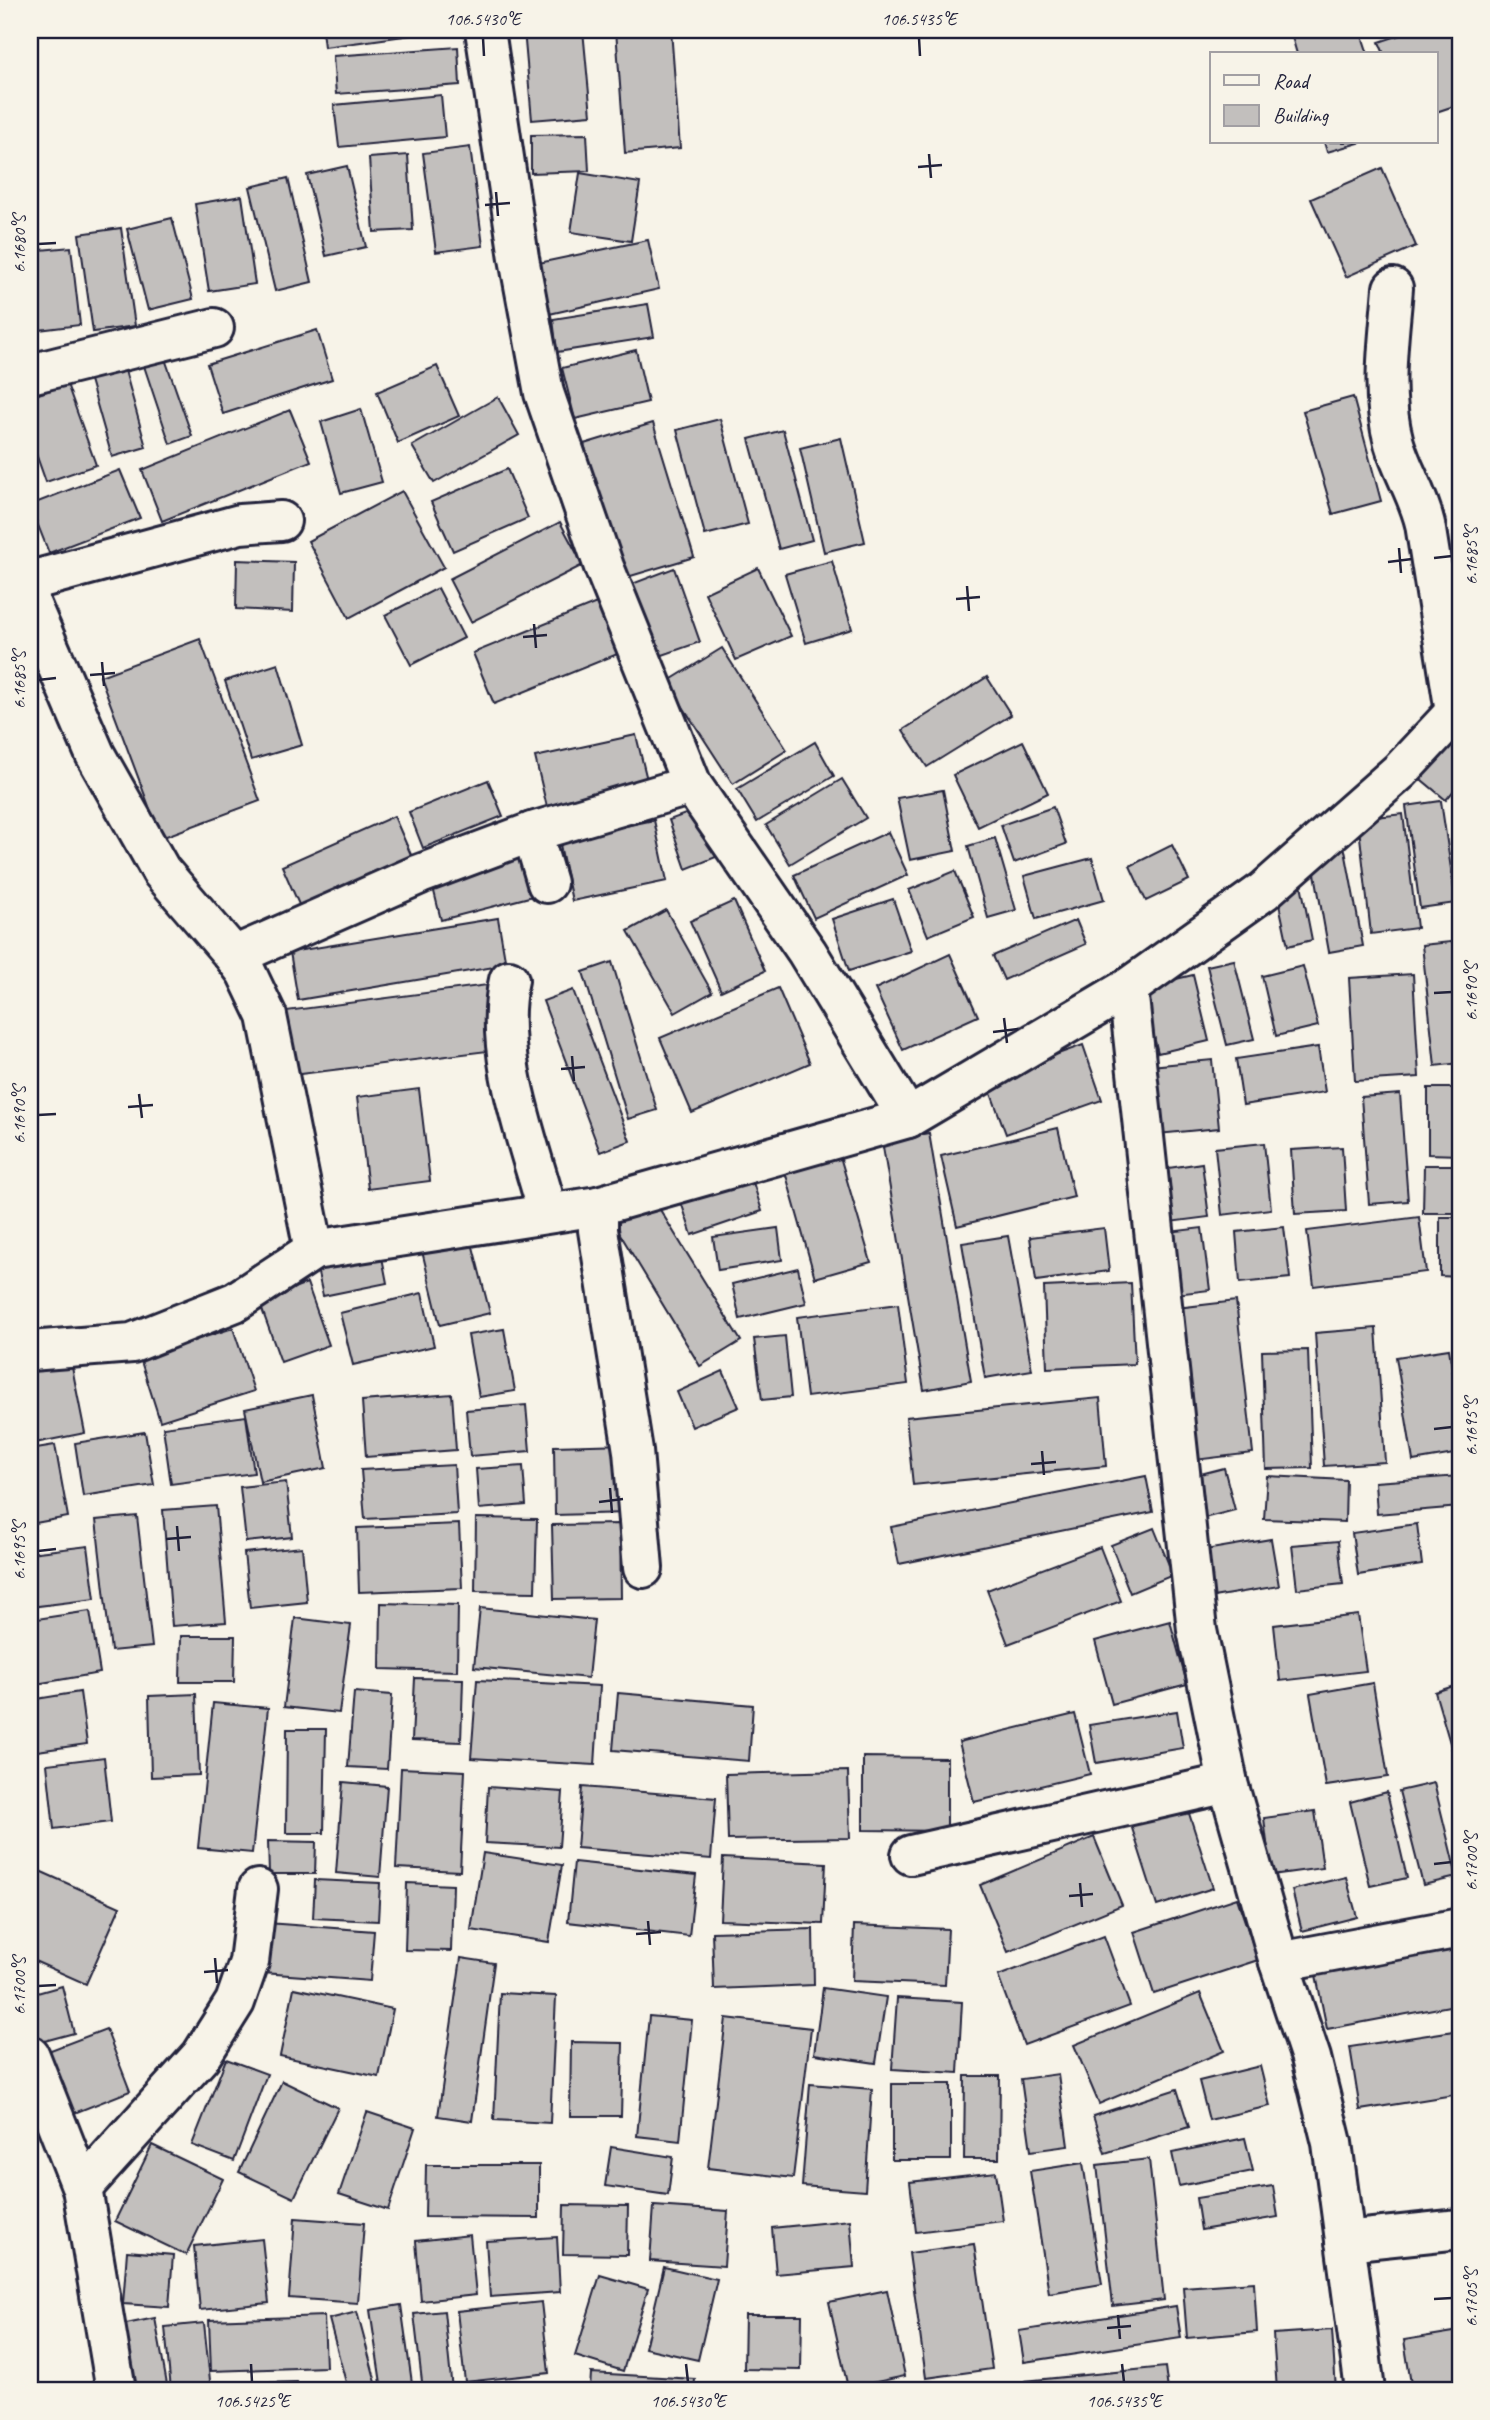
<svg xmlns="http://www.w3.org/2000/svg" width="1490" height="2420" viewBox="0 0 1490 2420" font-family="Caveat,sans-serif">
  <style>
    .building { fill: #c2bfbd; stroke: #22223b; stroke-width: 2 }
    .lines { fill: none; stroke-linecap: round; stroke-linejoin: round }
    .minor-casing { stroke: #22223b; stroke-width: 44 }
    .minor { stroke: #f7f3e8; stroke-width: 38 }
    .ticks { fill: none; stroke: #22223b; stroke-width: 2.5 }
    .neatline { fill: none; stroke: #22223b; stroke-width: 2.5 }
    .ticks-label { font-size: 18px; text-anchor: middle; fill: #22223b }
  </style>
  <rect width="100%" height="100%" fill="#f7f3e8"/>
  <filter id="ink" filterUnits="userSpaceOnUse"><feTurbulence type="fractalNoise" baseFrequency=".0143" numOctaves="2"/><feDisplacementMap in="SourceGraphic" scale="14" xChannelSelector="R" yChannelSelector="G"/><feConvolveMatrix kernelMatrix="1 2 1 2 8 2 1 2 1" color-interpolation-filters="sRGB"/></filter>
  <g filter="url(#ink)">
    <g class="building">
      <path d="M322,30H441V31L324,47Z"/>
      <path d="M524,30H583L591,115L532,120Z"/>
      <path d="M616,30H671L680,148L625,153Z"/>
      <path d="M1290,30H1360L1368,54H1297Z"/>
      <path d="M1415,30H1460V104L1436,112V54H1384L1379,42Z"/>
      <path d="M458,47L460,85L336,94L333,56Z"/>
      <path d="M441,95L445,137L339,147L334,105Z"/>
      <path d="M587,134L589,171L531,173V135Z"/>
      <path d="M1324,142H1362L1327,152Z"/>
      <path d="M470,147L483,246L436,252L423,153Z"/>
      <path d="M408,155L413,230L374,232L369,158Z"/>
      <path d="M347,166L366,247L326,256L307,175Z"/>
      <path d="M1382,168L1416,246L1346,277L1311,199Z"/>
      <path d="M580,173L640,183L631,241L571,232Z"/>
      <path d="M288,178L312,282L275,291L250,187Z"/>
      <path d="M242,196L255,284L209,291L195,204Z"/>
      <path d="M172,218L193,299L148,310L127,229Z"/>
      <path d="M121,228L135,326L93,332L79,234Z"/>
      <path d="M648,240L659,289L545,315L534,264Z"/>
      <path d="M71,247L80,325L30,331V251Z"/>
      <path d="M648,304L654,337L557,352L553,319Z"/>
      <path d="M317,330L332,379L223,414L207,364Z"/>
      <path d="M636,350L648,402L575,419L562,368Z"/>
      <path d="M163,353L192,436L170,444L142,360Z"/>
      <path d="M123,363L146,447L112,457L88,373Z"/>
      <path d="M437,366L459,416L398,443L377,392Z"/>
      <path d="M67,384L96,465L46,482L30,437V397Z"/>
      <path d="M498,397L519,435L434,483L412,446Z"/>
      <path d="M1353,397L1381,501L1333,514L1303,411Z"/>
      <path d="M361,409L382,482L341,493L321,422Z"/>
      <path d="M290,410L311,461L162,521L142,470Z"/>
      <path d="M720,419L748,524L705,535L677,430Z"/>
      <path d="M653,423L694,557L624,578L584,444Z"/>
      <path d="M783,430L812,540L779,549L749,439Z"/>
      <path d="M841,438L865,542L824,552L800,448Z"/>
      <path d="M507,469L528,518L453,551L431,502Z"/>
      <path d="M120,470L140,518L49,553L30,505Z"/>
      <path d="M402,491L444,567L349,618L308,541Z"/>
      <path d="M560,522L583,565L471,622L449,579Z"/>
      <path d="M237,560L294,562L293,612L236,609Z"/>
      <path d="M832,561L852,629L806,643L785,574Z"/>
      <path d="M674,568L700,642L657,657L632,584Z"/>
      <path d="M758,568L791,636L736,660L705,593Z"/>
      <path d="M438,588L464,638L411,665L385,615Z"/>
      <path d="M604,600L625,651L494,704L473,653Z"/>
      <path d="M200,639L260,801L161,838L100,676Z"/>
      <path d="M722,648L787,750L733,784L667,682Z"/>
      <path d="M278,664L302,745L251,760L225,681Z"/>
      <path d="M987,677L1011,715L927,767L903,730Z"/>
      <path d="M1460,722V783L1446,800L1416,775Z"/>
      <path d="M636,735L648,784L547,807L535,757Z"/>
      <path d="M1023,741L1048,793L978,827L953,775Z"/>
      <path d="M815,742L834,776L757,822L737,789Z"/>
      <path d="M842,779L866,818L790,864L766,825Z"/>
      <path d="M488,780L503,816L423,848L409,812Z"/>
      <path d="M943,790L955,851L910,860L897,798Z"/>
      <path d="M1441,801L1456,903L1420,908L1406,806Z"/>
      <path d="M1053,807L1066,844L1014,863L1001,825Z"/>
      <path d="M699,809L716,857L686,869L669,820Z"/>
      <path d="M1403,814L1417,928L1371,934L1358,819Z"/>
      <path d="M394,816L412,857L300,907L282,866Z"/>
      <path d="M654,820L667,881L572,901L559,840Z"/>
      <path d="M888,832L908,875L814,918L794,875Z"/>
      <path d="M995,838L1016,910L988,918L968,846Z"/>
      <path d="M1172,845L1189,880L1146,901L1130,866Z"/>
      <path d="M1344,845L1363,946L1329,952L1311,851Z"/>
      <path d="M520,850L533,896L441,920L430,875Z"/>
      <path d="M1092,858L1104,900L1036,919L1024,876Z"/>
      <path d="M955,871L974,917L928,936L909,890Z"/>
      <path d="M1301,884L1312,940L1288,946L1276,890Z"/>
      <path d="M893,899L911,951L849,971L832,919Z"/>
      <path d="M734,901L765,971L721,991L690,921Z"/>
      <path d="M666,910L712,992L675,1013L628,931Z"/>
      <path d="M498,918L506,965L298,1000L290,952Z"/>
      <path d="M1076,920L1086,944L1004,980L993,956Z"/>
      <path d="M1460,941V1063L1435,1066L1422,945Z"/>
      <path d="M950,954L978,1016L903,1050L875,989Z"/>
      <path d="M1234,960L1254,1039L1227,1045L1207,966Z"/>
      <path d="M612,962L657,1110L628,1119L583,972Z"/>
      <path d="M1303,966L1318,1026L1276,1036L1262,976Z"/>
      <path d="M1413,974L1419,1077L1355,1081L1349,978Z"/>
      <path d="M1193,975L1209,1041L1158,1053L1142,987Z"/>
      <path d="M487,985L496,1050L293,1075L286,1011Z"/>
      <path d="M778,988L810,1063L692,1113L660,1038Z"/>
      <path d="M573,990L630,1141L600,1152L543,1001Z"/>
      <path d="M1083,1045L1102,1100L1006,1134L986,1080Z"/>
      <path d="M1318,1047L1325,1092L1243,1105L1236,1059Z"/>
      <path d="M1212,1060L1219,1128L1158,1134L1151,1066Z"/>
      <path d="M1428,1088H1460V1155L1428,1154Z"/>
      <path d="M419,1089L430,1181L368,1189L357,1097Z"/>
      <path d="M1400,1094L1408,1201L1369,1204L1361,1097Z"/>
      <path d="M1058,1128L1074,1197L957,1226L941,1156Z"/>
      <path d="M929,1133L971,1381L924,1390L882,1141Z"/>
      <path d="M1264,1143L1271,1209L1222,1215L1215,1148Z"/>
      <path d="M1342,1147L1346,1211L1295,1214L1291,1150Z"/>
      <path d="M839,1153L871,1262L815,1278L784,1168Z"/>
      <path d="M1202,1163L1209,1217L1162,1223L1155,1170Z"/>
      <path d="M1424,1165H1460V1213H1423Z"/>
      <path d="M748,1166L762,1211L692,1235L677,1190Z"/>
      <path d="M654,1200L741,1341L700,1366L614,1224Z"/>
      <path d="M1419,1217L1426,1272L1314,1286L1307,1231Z"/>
      <path d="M1440,1217H1460V1277L1440,1276Z"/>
      <path d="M1284,1227L1290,1278L1240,1283L1236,1232Z"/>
      <path d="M778,1228L782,1260L718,1270L713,1237Z"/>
      <path d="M1104,1228L1109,1271L1036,1281L1030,1237Z"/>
      <path d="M1202,1228L1210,1290L1168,1295L1160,1233Z"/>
      <path d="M470,1235L490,1313L440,1325L421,1247Z"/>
      <path d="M1008,1236L1032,1370L985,1378L962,1243Z"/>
      <path d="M381,1252L387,1283L323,1296L316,1264Z"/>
      <path d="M798,1268L806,1303L740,1319L732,1284Z"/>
      <path d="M307,1283L329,1345L281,1362L259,1301Z"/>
      <path d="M1131,1283L1135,1364L1047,1368L1044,1287Z"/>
      <path d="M422,1293L434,1346L353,1365L340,1313Z"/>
      <path d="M1236,1301L1253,1453L1195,1460L1177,1308Z"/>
      <path d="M898,1304L908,1384L807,1397L797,1317Z"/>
      <path d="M233,1328L254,1391L160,1421L140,1358Z"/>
      <path d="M1376,1328L1385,1462L1324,1466L1315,1333Z"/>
      <path d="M504,1329L515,1391L479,1397L468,1335Z"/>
      <path d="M785,1336L791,1397L762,1400L754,1339Z"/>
      <path d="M1449,1349L1460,1416V1453L1413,1461L1396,1357Z"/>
      <path d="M1308,1350L1312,1468L1266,1469L1262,1351Z"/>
      <path d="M69,1352L85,1433L30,1444V1360Z"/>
      <path d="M723,1371L739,1407L692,1427L677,1392Z"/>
      <path d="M452,1394L456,1450L366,1457L362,1401Z"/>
      <path d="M312,1395L326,1468L260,1482L245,1409Z"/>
      <path d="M1100,1398L1106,1466L913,1485L906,1417Z"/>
      <path d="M526,1405L530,1451L470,1456L466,1410Z"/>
      <path d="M246,1416L254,1473L171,1484L163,1427Z"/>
      <path d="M145,1432L154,1485L83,1496L75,1443Z"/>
      <path d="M627,1444L628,1513L555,1515L554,1446Z"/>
      <path d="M55,1445L68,1517L30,1524V1449Z"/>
      <path d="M454,1465L457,1514L365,1519L361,1470Z"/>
      <path d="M523,1466L526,1505L479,1509L476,1469Z"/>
      <path d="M1224,1468L1235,1510L1200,1519L1189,1477Z"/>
      <path d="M1146,1476L1153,1512L899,1564L891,1527Z"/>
      <path d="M1267,1476L1346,1480L1345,1522L1264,1519Z"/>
      <path d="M1460,1476V1507L1377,1514L1375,1482Z"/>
      <path d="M286,1482L292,1537L246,1542L240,1487Z"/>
      <path d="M216,1506L226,1622L172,1626L163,1510Z"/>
      <path d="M137,1516L152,1647L111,1651L96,1520Z"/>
      <path d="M476,1518L537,1519L535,1592L475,1591Z"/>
      <path d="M459,1524L462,1588L359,1592L357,1528Z"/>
      <path d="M620,1524L621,1598L554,1599L552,1525Z"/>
      <path d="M1417,1524L1422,1565L1358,1575L1352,1533Z"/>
      <path d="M1154,1528L1173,1575L1130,1593L1111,1545Z"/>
      <path d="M1271,1539L1279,1586L1207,1598L1199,1551Z"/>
      <path d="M1338,1541L1343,1584L1297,1589L1292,1545Z"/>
      <path d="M88,1546L95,1599L30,1607V1553Z"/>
      <path d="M302,1547L307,1602L250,1608L244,1553Z"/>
      <path d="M1100,1547L1121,1601L1008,1644L987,1590Z"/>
      <path d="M381,1603L458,1605L457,1671L380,1669Z"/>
      <path d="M480,1608L594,1620L588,1678L474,1667Z"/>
      <path d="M90,1611L100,1673L30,1685V1620Z"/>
      <path d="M1358,1615L1366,1671L1280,1681L1274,1625Z"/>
      <path d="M295,1618L351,1625L339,1713L284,1707Z"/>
      <path d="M1170,1621L1187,1684L1112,1704L1095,1641Z"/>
      <path d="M181,1636H235L234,1682H180Z"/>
      <path d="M415,1678L463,1679L461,1742L412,1740Z"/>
      <path d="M477,1680L600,1686L595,1765L471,1758Z"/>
      <path d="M1373,1683L1388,1777L1326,1786L1310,1694Z"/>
      <path d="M1460,1684V1777L1435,1692Z"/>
      <path d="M80,1692L87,1744L30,1752V1700Z"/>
      <path d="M354,1692L392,1695L387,1769L348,1767Z"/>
      <path d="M618,1693L753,1705L749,1761L613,1750Z"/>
      <path d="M196,1694L199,1775L151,1777L149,1696Z"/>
      <path d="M213,1703L268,1708L252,1853L198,1848Z"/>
      <path d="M1177,1711L1183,1748L1096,1763L1089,1725Z"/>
      <path d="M1075,1714L1090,1774L974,1802L959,1742Z"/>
      <path d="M287,1729H326L324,1833H286Z"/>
      <path d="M104,1757L111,1822L54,1829L47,1764Z"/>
      <path d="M863,1757L947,1758V1831L863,1830Z"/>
      <path d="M401,1768L465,1771L460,1871L396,1868Z"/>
      <path d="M848,1771L850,1838L728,1840L726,1774Z"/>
      <path d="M343,1782L387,1786L380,1877L336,1873Z"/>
      <path d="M1434,1783L1457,1877L1423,1885L1399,1791Z"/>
      <path d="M488,1787L563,1792L559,1847L485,1843Z"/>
      <path d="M582,1787L716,1798L711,1859L577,1848Z"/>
      <path d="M1387,1792L1407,1878L1370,1886L1350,1802Z"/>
      <path d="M1186,1804L1213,1888L1157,1906L1130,1822Z"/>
      <path d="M1315,1811L1323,1868L1271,1875L1264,1818Z"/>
      <path d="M1094,1837L1122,1905L1008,1952L980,1885Z"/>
      <path d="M268,1841L316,1842L315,1874H269Z"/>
      <path d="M483,1853L562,1865L549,1942L471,1930Z"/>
      <path d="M723,1858L826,1863L823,1924L720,1920Z"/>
      <path d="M574,1862L696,1875L689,1936L568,1922Z"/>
      <path d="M33,1868L120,1907L86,1984L30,1959V1875Z"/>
      <path d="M1346,1877L1357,1917L1302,1931L1292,1890Z"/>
      <path d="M315,1880L380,1883L378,1921L313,1918Z"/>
      <path d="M407,1883L453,1885L451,1951L405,1950Z"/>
      <path d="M1237,1898L1258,1960L1154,1994L1134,1932Z"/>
      <path d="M267,1923L374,1931L370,1981L263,1973Z"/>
      <path d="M854,1925L948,1929L945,1985L852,1981Z"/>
      <path d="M813,1929L814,1985L714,1989L712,1932Z"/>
      <path d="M1104,1936L1130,2006L1024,2045L998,1976Z"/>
      <path d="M1460,1948V2004L1327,2029L1316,1975Z"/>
      <path d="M461,1958L494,1963L472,2121L438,2116Z"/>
      <path d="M62,1986L74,2033L37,2043L30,2017V1995Z"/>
      <path d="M294,1988L393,2009L379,2077L280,2056Z"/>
      <path d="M823,1988L886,1997L876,2063L814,2054Z"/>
      <path d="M500,1993L556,1996L550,2123L494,2120Z"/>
      <path d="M1200,1993L1224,2051L1099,2104L1074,2045Z"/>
      <path d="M897,1998L962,2002L958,2073L892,2069Z"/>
      <path d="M649,2016L692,2020L680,2141L637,2136Z"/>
      <path d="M726,2018L811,2028L793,2178L708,2168Z"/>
      <path d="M106,2029L130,2091L72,2114L48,2051Z"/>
      <path d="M1460,2030V2094L1360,2110L1350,2047Z"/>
      <path d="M571,2042L623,2043L621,2116H570Z"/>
      <path d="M226,2059L267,2074L234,2161L192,2145Z"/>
      <path d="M1260,2066L1270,2106L1209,2120L1199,2081Z"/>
      <path d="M1058,2074L1068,2146L1031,2151L1021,2079Z"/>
      <path d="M965,2076H1000L999,2159H964Z"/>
      <path d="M282,2081L338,2108L294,2198L239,2172Z"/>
      <path d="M810,2084L872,2089L865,2191L802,2186Z"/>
      <rect x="892" y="2084" width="59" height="76"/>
      <path d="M1177,2089L1189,2127L1105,2153L1093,2116Z"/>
      <path d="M367,2112L415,2128L388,2210L339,2194Z"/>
      <path d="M1245,2138L1253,2171L1179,2186L1172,2153Z"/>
      <path d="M152,2145L223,2179L186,2255L115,2221Z"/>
      <path d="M611,2147L673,2157L668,2195L605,2186Z"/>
      <path d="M1149,2159L1164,2300L1113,2306L1097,2165Z"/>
      <path d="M1083,2163L1102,2284L1049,2293L1030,2171Z"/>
      <path d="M426,2165H539V2218L425,2217Z"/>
      <path d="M996,2172L1003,2221L916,2232L910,2182Z"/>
      <path d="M1273,2186L1278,2217L1201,2230L1196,2198Z"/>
      <path d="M564,2205L628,2206L627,2255L563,2254Z"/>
      <path d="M654,2206L728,2211L724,2266L650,2261Z"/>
      <path d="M295,2218L364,2223L358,2303L289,2298Z"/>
      <path d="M850,2220L854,2267L776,2274L772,2228Z"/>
      <path d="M470,2235L476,2295L421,2301L416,2241Z"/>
      <path d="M557,2237L560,2292L490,2297L486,2241Z"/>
      <path d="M262,2239L269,2303L200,2310L194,2246Z"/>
      <path d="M974,2244L992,2369L926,2378L909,2253Z"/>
      <path d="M127,2251L173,2255L169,2307L123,2304Z"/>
      <path d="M664,2267L717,2279L698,2360L645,2348Z"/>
      <path d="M600,2275L648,2289L623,2371L575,2356Z"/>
      <path d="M1254,2282L1257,2332L1187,2338L1183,2287Z"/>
      <path d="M887,2290L905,2376L848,2388L829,2302Z"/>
      <path d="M541,2302L549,2373L465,2382L457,2311Z"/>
      <path d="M401,2305L413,2390H382L370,2310Z"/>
      <path d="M1176,2306L1181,2338L1024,2362L1019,2331Z"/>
      <path d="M444,2311L452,2390H423L414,2314Z"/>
      <path d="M357,2312L378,2390H348L329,2319Z"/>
      <path d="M745,2315H802L801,2370L744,2369Z"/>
      <path d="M324,2316L326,2367L211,2371L209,2320Z"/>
      <path d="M155,2318L168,2390H133L121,2325Z"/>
      <path d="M204,2323L211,2390H171L165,2327Z"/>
      <path d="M1332,2330L1336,2390H1277L1273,2334Z"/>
      <path d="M1460,2331V2390H1412L1404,2340Z"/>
      <path d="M1165,2367L1168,2390H1026L1025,2381Z"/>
      <path d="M591,2373L695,2379L694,2390H590Z"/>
      <path d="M297,2382L298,2390H234V2384Z"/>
    </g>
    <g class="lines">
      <defs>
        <g id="minor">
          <path d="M485,30L519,258L544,393L604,567L692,785L807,952L908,1118"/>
          <path d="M1393,288C1389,340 1380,392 1394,443C1402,471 1418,494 1425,524L1455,712"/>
          <path d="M30,374L214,328"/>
          <path d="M30,581L240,524L281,521"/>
          <path d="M30,603L95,754L161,871L234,956L246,972L267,1016L314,1250"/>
          <path d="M532,832L547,883"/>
          <path d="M234,956L420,874L532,832L692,785"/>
          <path d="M509,980C492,1052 529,1142 548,1213"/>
          <path d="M1128,988L1197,1630L1228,1783L1279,1962L1311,2058L1332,2143L1365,2390"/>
          <path d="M598,1206V1230L633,1451L643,1568"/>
          <path d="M30,1351L132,1343L235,1302L314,1250L598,1206L908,1118L1128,988L1264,891L1400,771L1460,707"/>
          <path d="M911,1855L1228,1783"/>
          <path d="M1279,1962L1460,1928"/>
          <path d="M30,2056L82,2188L116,2390"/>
          <path d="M82,2188L201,2056L235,2002L249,1962L258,1889"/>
          <path d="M1345,2241L1460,2229"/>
        </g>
      </defs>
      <use href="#minor" class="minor-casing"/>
      <use href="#minor" class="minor"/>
    </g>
  </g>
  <path class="ticks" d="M483,38L484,56M919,38L920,56M929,154L931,178M918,167L942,165M496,192L498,216M485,205L510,203M38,244L56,243M1399,548L1401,573M1434,558L1452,556M1388,562L1412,559M967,586L969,611M956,599L980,597M534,624L536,648M523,637L547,635M102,662L104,686M90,675L115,673M38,680L56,678M1434,993L1452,992M1004,1018L1007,1043M993,1032L1018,1029M572,1056L574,1081M561,1069L585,1067M139,1094L142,1118M128,1107L153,1105M38,1115L56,1114M1434,1429L1452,1427M1042,1451L1044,1475M1031,1464L1056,1462M610,1488L612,1513M599,1502L623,1499M177,1526L179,1551M166,1539L191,1537M38,1551L56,1549M1434,1864L1452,1862M1080,1883L1082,1907M1069,1896L1093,1894M648,1921L650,1945M636,1934L661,1932M215,1958L217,1983M204,1972L228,1970M38,1986L56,1985M1434,2299L1452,2298M1118,2315L1120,2339M1107,2328L1131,2326M251,2364L252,2382M686,2364L688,2382M1122,2364L1124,2382"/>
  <rect width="1490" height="2420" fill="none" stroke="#f7f3e8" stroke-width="77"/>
  <rect x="1210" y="52" width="228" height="91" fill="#f7f3e8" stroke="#a29fa3" stroke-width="2"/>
  <rect x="1224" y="75" width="35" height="10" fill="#f7f3e8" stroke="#a29fa3" stroke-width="2"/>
  <text x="1273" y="88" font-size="21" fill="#22223b">Road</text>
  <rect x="1224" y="105" width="35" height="21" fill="#c2bfbd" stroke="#a29fa3" stroke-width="2"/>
  <text x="1273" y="122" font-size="21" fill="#22223b">Building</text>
  <rect x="38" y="38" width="1414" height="2344" class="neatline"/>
  <g class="ticks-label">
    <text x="483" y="25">106.5430°E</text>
    <text x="919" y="25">106.5435°E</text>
    <text transform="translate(19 244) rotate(-90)" y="6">6.1680°S</text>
    <text transform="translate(1471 556) rotate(-90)" y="6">6.1685°S</text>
    <text transform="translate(19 680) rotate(-90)" y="6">6.1685°S</text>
    <text transform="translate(1471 992) rotate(-90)" y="6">6.1690°S</text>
    <text transform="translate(19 1115) rotate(-90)" y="6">6.1690°S</text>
    <text transform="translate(1471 1427) rotate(-90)" y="6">6.1695°S</text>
    <text transform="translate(19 1551) rotate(-90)" y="6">6.1695°S</text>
    <text transform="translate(1471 1862) rotate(-90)" y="6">6.1700°S</text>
    <text transform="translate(19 1986) rotate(-90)" y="6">6.1700°S</text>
    <text transform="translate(1471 2298) rotate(-90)" y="6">6.1705°S</text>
    <text x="252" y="2407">106.5425°E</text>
    <text x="688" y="2407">106.5430°E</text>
    <text x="1124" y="2407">106.5435°E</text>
  </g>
</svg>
